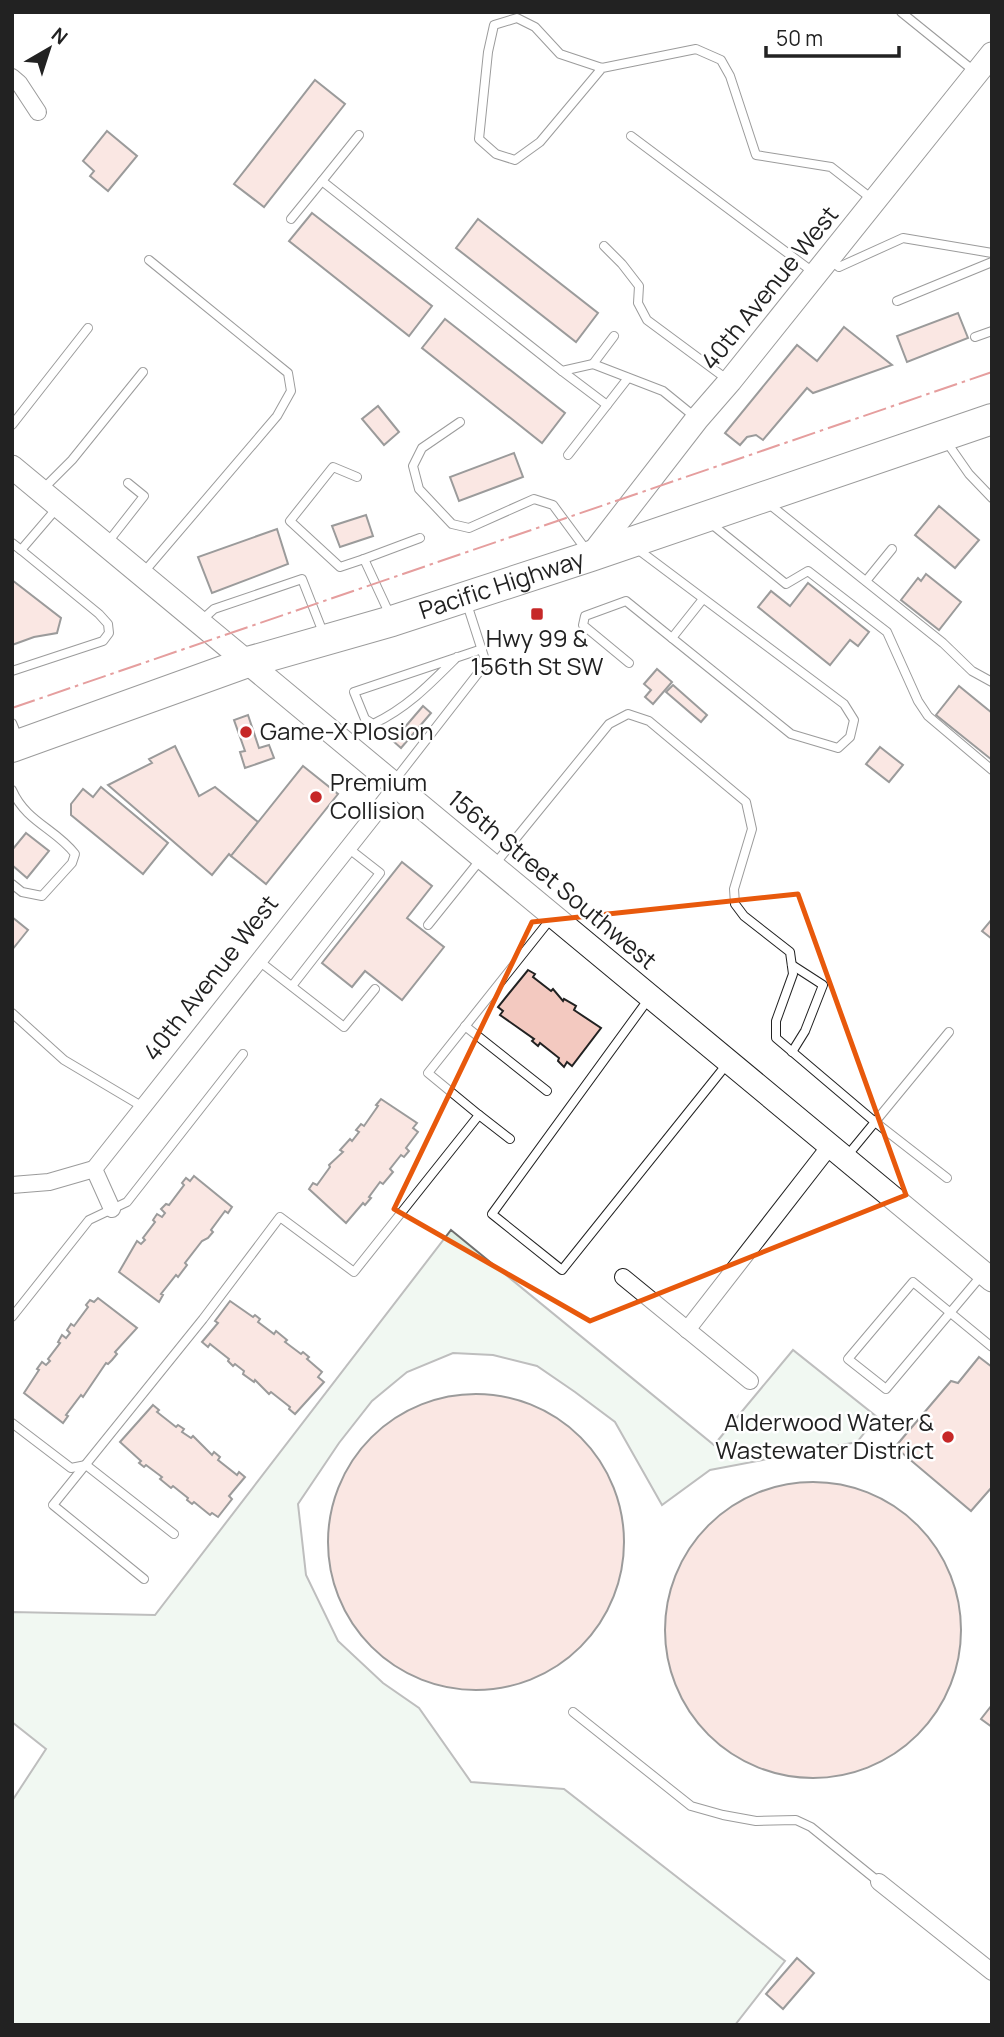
<svg xmlns="http://www.w3.org/2000/svg" width="1004" height="2037" viewBox="0 0 1004 2037" font-family="Manrope,sans-serif">
  <style>
    .green { fill: #e0efe3; stroke: #6f6f6f; stroke-width: 2 }
    .building { fill: #f3c9c0; stroke: #222; stroke-width: 2 }
    .lines { fill: none; stroke-linecap: round; stroke-linejoin: round }
    .lane-casing { stroke: #222; stroke-width: 10 }
    .street-casing { stroke: #222; stroke-width: 18 }
    .secondary-casing { stroke: #222; stroke-width: 25 }
    .highway-casing { stroke: #222; stroke-width: 32 }
    .lane { stroke: #fff; stroke-width: 8 }
    .street { stroke: #fff; stroke-width: 16 }
    .secondary { stroke: #fff; stroke-width: 23 }
    .highway { stroke: #fff; stroke-width: 30 }
    .power { stroke: #c62828; stroke-width: 2; stroke-dasharray: 24 5 3.5 5; stroke-linecap: butt }
    .marked { fill: none; stroke: #e8590c; stroke-width: 5; stroke-linejoin: round }
    .poi-dot { fill: #c62828; stroke: #fff; stroke-width: 2.5 }
    .labels { text-anchor: middle; stroke-width: 5; stroke-linejoin: round; paint-order: stroke }
    .street-label { font-size: 24px; fill: #222; stroke: #fff }
    .poi-label { font-size: 24px; fill: #222; stroke: #fff; text-anchor: start }
  </style>
  <rect width="100%" height="100%" fill="#fff"/>
  <path class="green" d="M451,1230L714,1445L793,1350L877,1417L857,1442L710,1470L662,1505L615,1422L575,1392L537,1366L493,1355L453,1353L407,1372L372,1401L339,1443L298,1504L306,1575L338,1641L383,1683L419,1708L471,1782L564,1789L785,1961L735,2025H12V1801L46,1749L12,1722V1612L155,1615Z"/>
  <g class="building">
    <path d="M315,80L345,104L264,207L234,184Z"/>
    <path d="M107,131L137,156L108,191L90,176L94,171L83,161Z"/>
    <path d="M312,213L432,306L409,336L289,241Z"/>
    <path d="M478,219L598,313L576,342L456,248Z"/>
    <path d="M958,313L968,338L907,362L897,336Z"/>
    <path d="M445,319L565,413L542,443L422,348Z"/>
    <path d="M844,327L892,365L813,393L807,388L763,440L756,435L747,437L740,445L725,433L797,345L817,361Z"/>
    <path d="M378,406L399,432L384,445L362,419Z"/>
    <path d="M514,453L523,477L459,501L450,477Z"/>
    <path d="M939,506L979,540L955,568L915,535Z"/>
    <path d="M366,515L373,536L340,547L332,526Z"/>
    <path d="M277,529L288,564L212,593L198,557Z"/>
    <path d="M926,574L961,602L939,630L901,600L918,578L921,581Z"/>
    <path d="M12,580L61,618L57,633L34,637L12,645Z"/>
    <path d="M808,583L869,632L858,646L850,640L830,665L758,607L771,591L790,606Z"/>
    <path d="M657,669L672,682L653,704L645,697L651,690L644,684Z"/>
    <path d="M673,685L707,715L701,722L666,692Z"/>
    <path d="M959,686L992,713V760L936,715Z"/>
    <path d="M423,706L431,713L401,748L393,741Z"/>
    <path d="M248,715L259,748L269,745L274,758L245,768L240,752L245,751L234,720Z"/>
    <path d="M175,746L199,796L215,787L258,822L231,856L229,854L212,875L108,785L152,763L149,759Z"/>
    <path d="M880,747L903,765L889,782L866,764Z"/>
    <path d="M303,766L338,794L266,884L231,856Z"/>
    <path d="M101,787L168,843L143,874L71,815V804L83,789L93,797Z"/>
    <path d="M26,833L49,851L27,878L12,865V850Z"/>
    <path d="M402,862L432,886L407,918L444,947L402,1000L365,971L352,987L322,963Z"/>
    <path d="M12,917L28,930L12,950Z"/>
    <path d="M992,919V939L982,931Z"/>
    <path d="M528,970L535,974L533,977L551,991L553,989L563,1001L564,999L576,1006L574,1010L601,1028L572,1066L567,1062L564,1067L558,1061L559,1058L540,1043L538,1046L532,1041L534,1039L500,1015L503,1011L498,1007Z"/>
    <path d="M381,1099L417,1123L413,1128L418,1132L406,1148L409,1151L404,1157L401,1155L390,1169L393,1172L383,1184L380,1182L369,1197L371,1198L365,1205L363,1203L346,1223L309,1189L313,1183L317,1185L330,1167L329,1165L343,1152L340,1150L350,1139L352,1141L359,1132L356,1130L361,1124L364,1126L378,1106L376,1105Z"/>
    <path d="M194,1176L232,1207L228,1213L225,1211L211,1230L213,1232L208,1238L202,1241L185,1263L187,1265L178,1277L176,1275L161,1294L163,1295L159,1302L119,1272L137,1241L141,1244L145,1240L143,1238L155,1222L153,1220L157,1214L162,1217L165,1213L161,1209L166,1204L169,1205L184,1185L182,1183L186,1178L190,1181Z"/>
    <path d="M98,1298L137,1328L115,1352L117,1354L112,1360L108,1364L106,1363L83,1397L81,1395L66,1415L68,1416L63,1423L24,1393L39,1370L37,1369L42,1362L46,1365L50,1361L48,1359L60,1343L58,1342L62,1335L66,1338L70,1333L67,1330L71,1324L74,1326L88,1307L86,1305L90,1300L94,1302Z"/>
    <path d="M230,1301L253,1317L255,1315L260,1319L258,1322L274,1334L276,1331L287,1340L285,1342L301,1354L303,1352L309,1357L307,1359L322,1372L318,1377L324,1382L295,1414L289,1409L290,1407L271,1392L269,1394L255,1380L254,1382L243,1374L244,1371L235,1364L233,1366L228,1361L229,1359L210,1344L208,1347L202,1342L218,1323L215,1321Z"/>
    <path d="M979,1357L992,1367V1487L971,1511L895,1447L951,1381L958,1383Z"/>
    <circle cx="476" cy="1542" r="148"/>
    <path d="M153,1405L159,1410L157,1412L176,1427L178,1425L184,1429L182,1432L191,1438L193,1436L212,1455L214,1452L220,1457L218,1460L237,1475L239,1472L245,1477L229,1496L232,1499L218,1517L212,1513L210,1515L194,1502L192,1504L187,1500L188,1498L173,1486L171,1488L160,1479L162,1477L146,1465L144,1467L139,1463L141,1461L120,1442Z"/>
    <circle cx="813" cy="1630" r="148"/>
    <path d="M992,1705V1727L981,1719Z"/>
    <path d="M797,1958L814,1973L783,2009L766,1994Z"/>
  </g>
  <g class="lines">
    <defs>
      <g id="lane">
        <path d="M901,12L974,71"/>
        <path d="M602,68L540,142L515,160L496,154L479,139L488,52L494,25L517,18L535,27L560,54L602,68L696,49L721,60L730,76L756,155L831,167L872,199"/>
        <path d="M631,136L813,272"/>
        <path d="M322,181L359,135"/>
        <path d="M291,219L322,181L562,371L593,364L663,391L695,417"/>
        <path d="M604,246L622,264L639,286L638,303L647,320L728,380"/>
        <path d="M830,260L839,267L903,238L992,253"/>
        <path d="M897,301L992,262"/>
        <path d="M975,337L992,331"/>
        <path d="M593,364L614,336"/>
        <path d="M562,371L607,405L628,378"/>
        <path d="M460,422L422,448L413,466L419,489L452,524L469,528L534,499L553,505L587,551"/>
        <path d="M12,425L88,328"/>
        <path d="M946,441L969,474L992,498"/>
        <path d="M568,455L607,405"/>
        <path d="M357,477L333,467L290,521L340,567L364,559L390,615"/>
        <path d="M43,489L72,460L143,372"/>
        <path d="M769,504L943,643L972,671L992,682"/>
        <path d="M709,522L786,584L808,571L887,632L918,701L928,716L992,770"/>
        <path d="M108,542L144,496L128,483"/>
        <path d="M12,543L21,550L57,508"/>
        <path d="M364,559L420,538"/>
        <path d="M144,572L277,416L291,391L288,373L149,260"/>
        <path d="M866,581L892,549"/>
        <path d="M202,620L214,609L302,579L324,635"/>
        <path d="M672,638L703,599"/>
        <path d="M457,657C430,684 407,708 373,724L365,719L354,692L482,649"/>
        <path d="M629,663L583,625L585,616L626,601L791,734L838,748L850,737L854,720L844,704L636,548"/>
        <path d="M12,671L103,641L109,633L108,624L99,614L21,550"/>
        <path d="M12,723L19,740"/>
        <path d="M395,780L486,663L467,604"/>
        <path d="M12,790C26,822 56,829 75,854L72,863L42,896L22,892L12,884"/>
        <path d="M495,864L609,724L628,714L649,721L746,802L752,829L734,889L735,904L744,916L790,952L793,974L776,1021V1038L875,1122L947,1178"/>
        <path d="M428,925L481,859"/>
        <path d="M259,961L344,1027L375,989"/>
        <path d="M792,965L823,985L805,1031L792,1052"/>
        <path d="M292,986L380,873L348,848"/>
        <path d="M650,997L492,1214L562,1270L727,1064"/>
        <path d="M12,1013L64,1060L143,1107"/>
        <path d="M465,1026L547,1091"/>
        <path d="M479,1115L510,1139"/>
        <path d="M847,1156L949,1032"/>
        <path d="M981,1276L886,1389L848,1359L913,1282L992,1347"/>
        <path d="M12,1317L89,1220L127,1202L243,1054"/>
        <path d="M12,1423L71,1468L86,1465L174,1534"/>
        <path d="M144,1579L53,1505L203,1319L280,1217L354,1272L479,1115L428,1073L553,916"/>
        <path d="M573,1712L691,1806L723,1815L756,1821L796,1820L811,1827L879,1882"/>
      </g>
      <g id="street">
        <path d="M12,77L19,83L38,112"/>
        <path d="M12,1185L49,1182L94,1169"/>
        <path d="M112,1209L94,1169L397,786"/>
        <path d="M623,1277L750,1381"/>
        <path d="M687,1330L830,1146"/>
        <path d="M879,1882L992,1972"/>
      </g>
      <g id="secondary">
        <path d="M12,467L992,1280"/>
        <path d="M591,556L697,419L730,381L992,54"/>
      </g>
      <g id="highway">
        <path id="s1" d="M12,747L248,662L392,621L591,556L992,419"/>
      </g>
    </defs>
    <use href="#lane" class="lane-casing"/>
    <use href="#street" class="street-casing"/>
    <use href="#secondary" class="secondary-casing"/>
    <use href="#highway" class="highway-casing"/>
    <use href="#lane" class="lane"/>
    <use href="#street" class="street"/>
    <use href="#secondary" class="secondary"/>
    <use href="#highway" class="highway"/>
    <path class="power" d="M12,708L992,372"/>
  </g>
  <path d="M0 0H1004V2037H0ZM798,894L906,1195L590,1321L394,1209L532,922Z" fill="#fff" fill-opacity=".55" fill-rule="evenodd"/>
  <path class="marked" d="M798,894L906,1195L590,1321L394,1209L532,922Z"/>
  <g class="poi-dot">
    <rect x="530" y="607" width="14" height="14" rx="3.5"/>
    <circle cx="246" cy="732" r="7"/>
    <circle cx="316" cy="797" r="7"/>
    <circle cx="948" cy="1437" r="7"/>
  </g>
  <g class="labels">
    <g class="street-label">
      <text transform="translate(770 288) rotate(-51)" y="8">40th Avenue West</text>
      <text dy="8" stroke="none"><textPath href="#s1" startOffset="516">Pacific Highway</textPath></text>
      <text transform="translate(552 880) rotate(40)" y="8">156th Street Southwest</text>
      <text transform="translate(211 978) rotate(-52)" y="8">40th Avenue West</text>
    </g>
    <g class="poi-label">
      <text x="537" y="647" text-anchor="middle">Hwy 99 &amp;<tspan x="537" dy="28">156th St SW</tspan></text>
      <text x="260" y="740">Game-X Plosion</text>
      <text x="330" y="791">Premium<tspan x="330" dy="28">Collision</tspan></text>
      <text x="934" y="1431" text-anchor="end">Alderwood Water &amp;<tspan x="934" dy="28">Wastewater District</tspan></text>
    </g>
  </g>
  <rect width="1004" height="2037" fill="none" stroke="#222222" stroke-width="28"/>
  <g transform="translate(49 49) rotate(39)" stroke="#ffffff" stroke-width="5" paint-order="stroke">
  <path d="M0-5L12 26L0 18L-12 26Z" fill="#222222"/>
  <text y="-10" font-size="19" font-weight="bold" text-anchor="middle" fill="#222222">N</text>
  </g>
  <path d="M766 46v10h133v-10" fill="none" stroke="#222222" stroke-width="3.5"/>
  <text x="776" y="46" font-size="21" fill="#222222" stroke="#ffffff" stroke-width="5" paint-order="stroke">50 m</text>
</svg>
